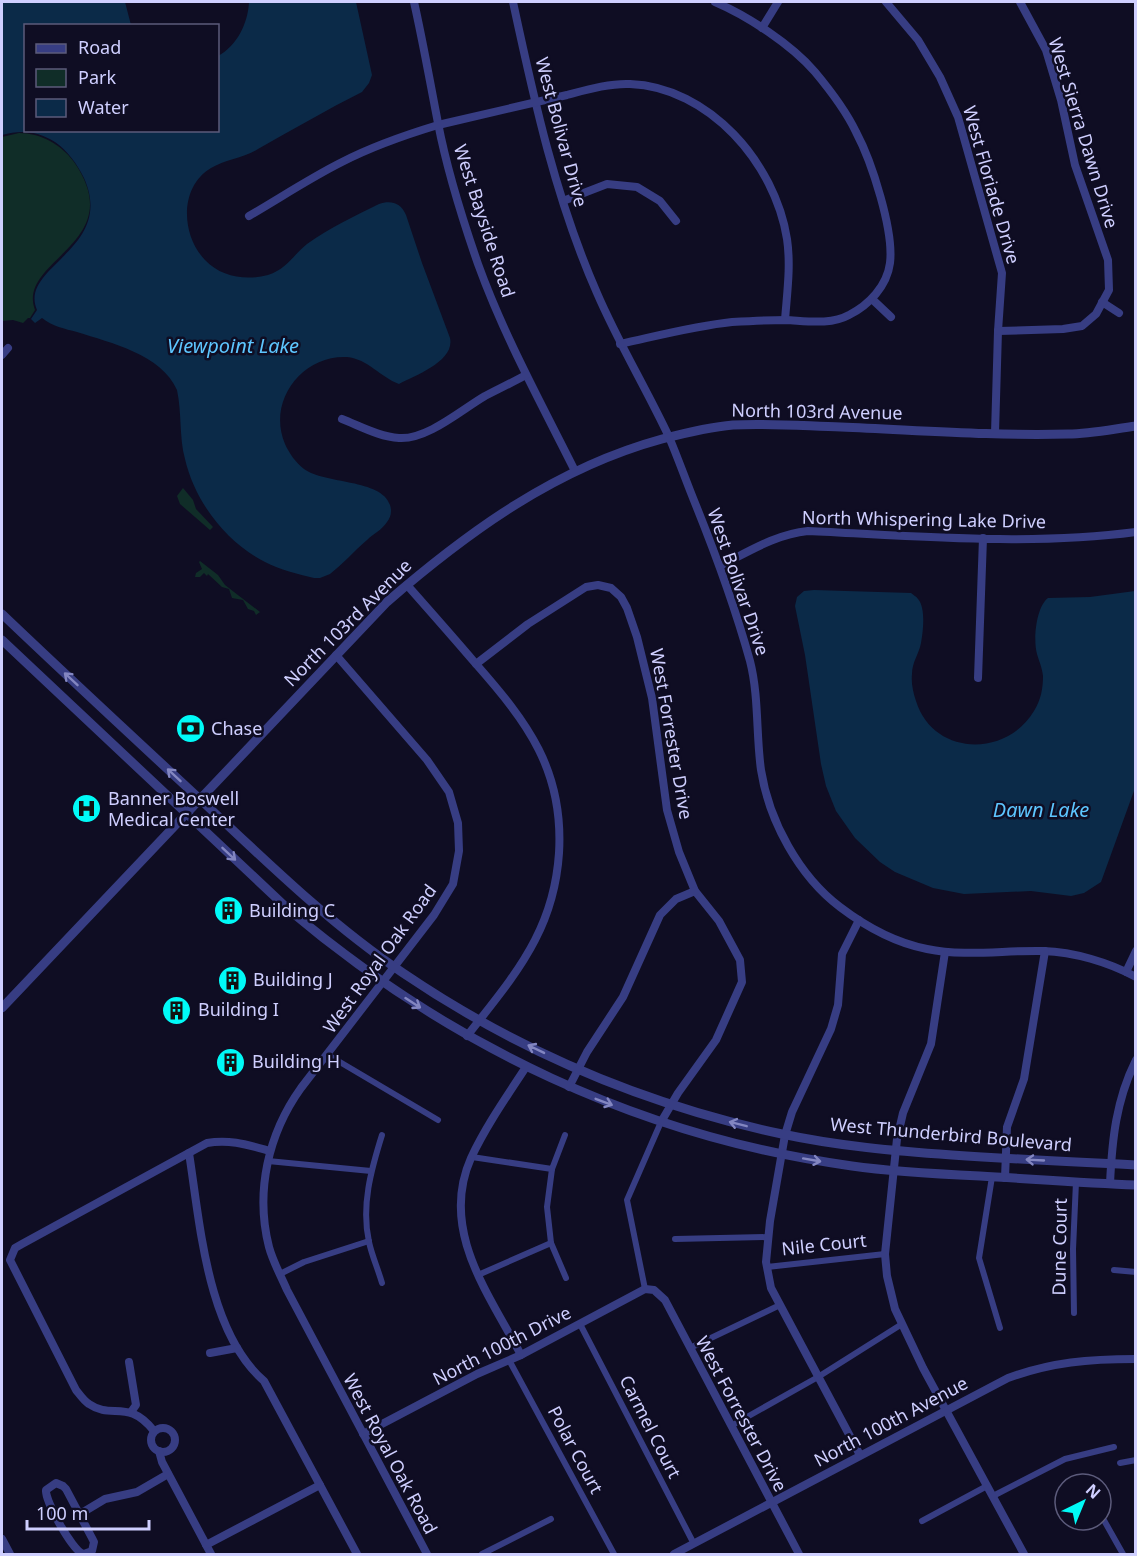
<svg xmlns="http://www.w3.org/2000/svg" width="1137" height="1556" viewBox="0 0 1137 1556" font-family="'Noto Sans',sans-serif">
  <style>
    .green { fill: #102d28 }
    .water { fill: #0b2a48 }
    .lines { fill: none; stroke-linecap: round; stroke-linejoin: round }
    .pedestrian { stroke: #373d83; stroke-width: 6 }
    .minor { stroke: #373d83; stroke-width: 8 }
    .tertiary { stroke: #373d83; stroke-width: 9 }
    .oneway { stroke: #8386c1 }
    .labels { text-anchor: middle; stroke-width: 5; stroke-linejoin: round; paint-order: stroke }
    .street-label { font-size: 18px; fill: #cfcfff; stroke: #0f0d23 }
    .poi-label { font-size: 18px; fill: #cfcfff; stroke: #0f0d23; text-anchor: start }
    .water-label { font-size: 20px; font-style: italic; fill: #5dc6ff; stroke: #0f0d23 }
  </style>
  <rect width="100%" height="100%" fill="#0f0d23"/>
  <g class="green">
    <path d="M19,133C40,133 61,144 74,162C131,244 16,259 35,310L30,318H28L23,323L13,320L2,321V137Z"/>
    <path d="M183,488L193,500L196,509L213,527L210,530L180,504L177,496Z"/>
    <path d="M200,561L218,575L225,585L260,612L256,615L254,611L248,609L243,600L232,598L229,589L222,587L208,574L207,576L204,573L200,577H195L196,573L202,569L199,562Z"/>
  </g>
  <g class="water">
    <path d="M2,2H125L131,25L26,26V130H218V56C237,46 248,23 249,2H356L372,75L369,83L362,92C326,110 292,130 258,149C243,158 226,159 211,168C179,187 181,235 205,260C221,277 246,281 268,275C287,269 293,255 307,244C329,228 355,216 379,204C391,200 401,203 406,215L422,263L450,338C455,361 416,375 399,384C380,377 368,359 347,357C301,355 267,402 285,444C289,453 296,463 304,469C324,484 382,479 390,505C392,511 391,517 387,522C382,530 373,534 367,540C354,551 343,564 330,574L320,578H314C298,574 280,570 265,562C226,542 195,502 185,459C179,437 182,413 177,390C161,354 111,343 77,332C65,329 52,326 42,318L35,323L31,319L37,310C18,266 116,250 84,178C77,164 68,151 55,142C37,131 21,130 2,135Z"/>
    <path d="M814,590L911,593C913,595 916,596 918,599C926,608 923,632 921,643C919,654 912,662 912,674C911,683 913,692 916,701C933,756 1006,758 1034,711C1041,700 1043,688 1043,676C1042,667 1039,661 1037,654C1033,640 1036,607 1048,598L1090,597L1135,591V788L1101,882L1084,893L1071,896L1031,891L964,894L933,888L895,872L880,862L855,838L836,811L826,786L821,764L805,655L795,606L797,597L804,591Z"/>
  </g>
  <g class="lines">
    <g class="pedestrian">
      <path d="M328,1055L438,1120"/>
      <path d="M382,1135C371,1170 361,1206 369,1242C372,1256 378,1269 382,1283"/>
      <path d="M565,1135L552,1169L547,1207L551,1243L566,1278"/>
      <path d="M472,1157L552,1169"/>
      <path d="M268,1161L371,1171"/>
      <path d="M992,1177L979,1258L1000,1328"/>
      <path d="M675,1239L768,1237"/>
      <path d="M767,1267L885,1254"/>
      <path d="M1114,1270L1136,1272"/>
      <path d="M280,1274L304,1262L369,1241"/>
      <path d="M478,1275L551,1243"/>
      <path d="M645,1289L627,1200L661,1122"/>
      <path d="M1074,1313L1073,1249L1076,1182"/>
      <path d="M580,1324L694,1544"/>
      <path d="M690,1348L780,1305"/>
      <path d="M509,1360L614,1554"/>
      <path d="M731,1426L818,1377L902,1324"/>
      <path d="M1120,1463L1136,1460"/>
      <path d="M993,1496L1065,1459L1114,1447"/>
      <path d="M1101,1515L1123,1554"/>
      <path d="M922,1521L987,1486"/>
      <path d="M482,1554L551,1519"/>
    </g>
    <g class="minor">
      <path d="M414,2C423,42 430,82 438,123C447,170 462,218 478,264C504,336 541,403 575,471"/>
      <path d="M513,2C534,100 556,200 597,293C618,342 646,388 669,437C678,458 686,481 695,503C716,555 735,607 750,661C759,696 756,735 761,770C769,821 799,876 840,907C865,926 896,943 927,949C965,957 1004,950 1043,951C1074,952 1108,962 1136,977"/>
      <path d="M886,2L918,40L940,77L958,117L1002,273L998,331L995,433"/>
      <path d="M762,28L778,2"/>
      <path d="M563,201L607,184L637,187L660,201L676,221"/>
      <path d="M249,216C280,198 310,178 342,162C373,146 405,135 438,125C481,115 524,105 567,95C586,90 610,83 630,84C709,87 775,163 787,239C791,266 787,293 785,320"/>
      <path d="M873,300L891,317"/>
      <path d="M1102,302L1119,313"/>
      <path d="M998,331L1063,329L1082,326L1096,314L1109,290L1108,260L1075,165L1061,100L1046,50L1020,2"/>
      <path d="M620,344C657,336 694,326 732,322C750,321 769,320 786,320C807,321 831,325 849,315C869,305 887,286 890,263C894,231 872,162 856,132C846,111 830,90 815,72C792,45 748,16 715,2"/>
      <path d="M2,355L8,348"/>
      <path d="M342,419C360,426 380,437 399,438C427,440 461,410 485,396C499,389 513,382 526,375"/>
      <path d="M720,566C748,552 776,534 808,531C916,536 1028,546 1136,532"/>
      <path d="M407,585C430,611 453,637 476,664C527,722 564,770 559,853C557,883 549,913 535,940C517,975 491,1005 467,1036"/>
      <path d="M336,655L427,760L449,792L458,823L459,851L453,884L434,915L301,1088C268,1134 255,1192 269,1247C273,1262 281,1276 287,1290L427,1554"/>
      <path d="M476,664L528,624L586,587L598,585L611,588L621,597L627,608L637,637L652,698L667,810L679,852L695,891L719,921L740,960L742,982L716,1040L678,1093L661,1122"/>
      <path d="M978,678L983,538"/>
      <path d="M859,920L842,954L838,1005L831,1029L792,1112L785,1135L770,1221L766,1262L771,1288L860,1455"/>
      <path d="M945,952L931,1044L903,1113L897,1139L885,1254L887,1276L895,1309L923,1368L1024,1554"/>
      <path d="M1126,972L1136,951"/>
      <path d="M569,1087L587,1052L623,997L660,915L676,899L695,891"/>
      <path d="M189,1153C200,1223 207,1332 264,1381L357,1554"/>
      <path d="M1005,1178L1007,1127L1024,1079L1045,951"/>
      <path d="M1110,1184C1112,1140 1116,1100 1136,1060"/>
      <path d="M210,1353L237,1348"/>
      <path d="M521,1355C489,1294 439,1230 471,1158C486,1126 507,1096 526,1067"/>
      <path d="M129,1362L136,1405L131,1412"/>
      <circle cx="163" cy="1440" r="12"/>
      <path d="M154,1431C128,1398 112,1420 89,1404C84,1401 80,1395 76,1390L10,1260L15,1248L22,1244L207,1143C230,1139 248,1145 270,1151"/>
      <path d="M363,1434L477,1374L521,1355L645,1289L654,1290L665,1300L799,1554"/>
      <path d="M159,1451L162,1462L211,1554"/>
      <path d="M80,1514L105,1499L137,1492L168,1474"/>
      <path d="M2,1539L10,1554"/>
      <path d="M206,1545L320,1485"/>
      <path d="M83,1554C72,1550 45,1501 46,1490L56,1483L63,1486L66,1489L92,1538L94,1542L92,1551L84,1554"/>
      <path d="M674,1554L1008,1378C1052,1362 1089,1359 1136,1359"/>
    </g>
    <g class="tertiary">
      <path d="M2,614C68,677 136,740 203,802C267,862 330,924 403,973C518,1051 646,1105 782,1134C838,1146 895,1151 952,1155C1013,1159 1074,1162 1136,1165"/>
      <path d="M2,640L288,909C450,1046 640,1137 852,1166C894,1172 937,1174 980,1176C1032,1179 1084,1183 1136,1185"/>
      <path d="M2,1008L387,602C469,531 556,468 662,439C685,433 709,427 733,425C769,423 805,426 841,427C917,430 993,436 1068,434C1090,434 1113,429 1136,426"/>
    </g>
  </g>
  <defs><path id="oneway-shaft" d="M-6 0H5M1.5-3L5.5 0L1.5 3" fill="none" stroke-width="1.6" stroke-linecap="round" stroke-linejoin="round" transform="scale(1.5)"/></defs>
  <g class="oneway">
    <use href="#oneway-shaft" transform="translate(71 679) rotate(-137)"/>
    <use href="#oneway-shaft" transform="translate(174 775) rotate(-137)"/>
    <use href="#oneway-shaft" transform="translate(229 854) rotate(43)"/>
    <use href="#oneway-shaft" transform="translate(413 1003) rotate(33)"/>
    <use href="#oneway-shaft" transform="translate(536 1049) rotate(-154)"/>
    <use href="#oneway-shaft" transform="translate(604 1102) rotate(21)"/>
    <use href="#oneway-shaft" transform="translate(738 1124) rotate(-166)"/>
    <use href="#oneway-shaft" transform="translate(812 1160) rotate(10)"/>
    <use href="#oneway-shaft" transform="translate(1035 1160) rotate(-177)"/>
  </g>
  <defs>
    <symbol id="bank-disc" viewBox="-11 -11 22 22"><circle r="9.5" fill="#00faf7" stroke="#0f0d23"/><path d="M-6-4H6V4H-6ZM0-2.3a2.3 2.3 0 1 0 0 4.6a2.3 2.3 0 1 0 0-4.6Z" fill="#111"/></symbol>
    <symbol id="hospital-disc" viewBox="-11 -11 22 22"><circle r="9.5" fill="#00faf7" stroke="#0f0d23"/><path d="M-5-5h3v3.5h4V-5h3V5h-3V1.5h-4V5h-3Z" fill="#111"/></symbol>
    <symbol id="building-disc" viewBox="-11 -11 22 22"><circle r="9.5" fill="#00faf7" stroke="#0f0d23"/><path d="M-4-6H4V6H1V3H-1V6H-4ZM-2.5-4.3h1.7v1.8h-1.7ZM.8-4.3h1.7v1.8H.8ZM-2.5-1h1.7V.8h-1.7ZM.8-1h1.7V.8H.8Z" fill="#111"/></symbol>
  </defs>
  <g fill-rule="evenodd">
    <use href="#bank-disc" x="174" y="712" width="33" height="33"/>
    <use href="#hospital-disc" x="70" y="792" width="33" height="33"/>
    <use href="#building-disc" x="212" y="894" width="33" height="33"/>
    <use href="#building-disc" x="216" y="964" width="33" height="33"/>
    <use href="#building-disc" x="160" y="994" width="33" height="33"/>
    <use href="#building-disc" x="214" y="1046" width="33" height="33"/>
  </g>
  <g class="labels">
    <g class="street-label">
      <text transform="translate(561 132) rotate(75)" y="6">West Bolivar Drive</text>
      <text transform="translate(1083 133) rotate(73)" y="6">West Sierra Dawn Drive</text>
      <text transform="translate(991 185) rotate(74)" y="6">West Floriade Drive</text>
      <text transform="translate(484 221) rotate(72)" y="6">West Bayside Road</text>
      <text transform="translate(817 412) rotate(1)" y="6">North 103rd Avenue</text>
      <text transform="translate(924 520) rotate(1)" y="6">North Whispering Lake Drive</text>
      <text transform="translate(738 582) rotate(71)" y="6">West Bolivar Drive</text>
      <text transform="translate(348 623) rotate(-45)" y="6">North 103rd Avenue</text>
      <text transform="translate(671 734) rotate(80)" y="6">West Forrester Drive</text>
      <text transform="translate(380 959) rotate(-54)" y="6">West Royal Oak Road</text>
      <text transform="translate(951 1135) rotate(5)" y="6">West Thunderbird Boulevard</text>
      <text transform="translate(824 1245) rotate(-6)" y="6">Nile Court</text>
      <text transform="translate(1060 1247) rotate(-89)" y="6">Dune Court</text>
      <text transform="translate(502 1346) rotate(-27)" y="6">North 100th Drive</text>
      <text transform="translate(741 1414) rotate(62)" y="6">West Forrester Drive</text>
      <text transform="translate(891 1422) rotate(-28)" y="6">North 100th Avenue</text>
      <text transform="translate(650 1427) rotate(63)" y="6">Carmel Court</text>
      <text transform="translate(575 1450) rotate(62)" y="6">Polar Court</text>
      <text transform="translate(390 1454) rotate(62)" y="6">West Royal Oak Road</text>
    </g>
    <g class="poi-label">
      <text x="211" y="735">Chase</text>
      <text x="108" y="805">Banner Boswell<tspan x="108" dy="21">Medical Center</tspan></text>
      <text x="249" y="917">Building C</text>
      <text x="253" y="986">Building J</text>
      <text x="198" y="1016">Building I</text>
      <text x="252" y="1068">Building H</text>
    </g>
    <g class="water-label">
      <text x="233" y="353">Viewpoint Lake</text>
      <text x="1041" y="817">Dawn Lake</text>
    </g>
  </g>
  <rect width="1137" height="1556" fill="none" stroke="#cfcfff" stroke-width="6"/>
  <rect x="24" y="24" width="195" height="108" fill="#0f0d23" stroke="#5c5b7b" stroke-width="1.5"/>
  <rect x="36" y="44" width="30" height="9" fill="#373d83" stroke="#5c5b7b" stroke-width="1.5"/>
  <text x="78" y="54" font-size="18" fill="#cfcfff">Road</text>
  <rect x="36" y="69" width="30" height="18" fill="#102d28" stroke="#5c5b7b" stroke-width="1.5"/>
  <text x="78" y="84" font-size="18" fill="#cfcfff">Park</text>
  <rect x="36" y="99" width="30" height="18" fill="#0b2a48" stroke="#5c5b7b" stroke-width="1.5"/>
  <text x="78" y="114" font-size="18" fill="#cfcfff">Water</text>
  <g transform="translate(1083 1502) rotate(43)"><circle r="28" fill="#0f0d23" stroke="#5c5b7b" stroke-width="1.5"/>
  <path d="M0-4.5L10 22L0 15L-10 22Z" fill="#00faf7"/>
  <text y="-9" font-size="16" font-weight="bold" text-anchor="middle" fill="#cfcfff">N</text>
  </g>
  <path d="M27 1520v9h122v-9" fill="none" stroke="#cfcfff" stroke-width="3"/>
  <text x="36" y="1520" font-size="18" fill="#cfcfff" stroke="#0f0d23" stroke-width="4.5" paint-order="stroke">100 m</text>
</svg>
